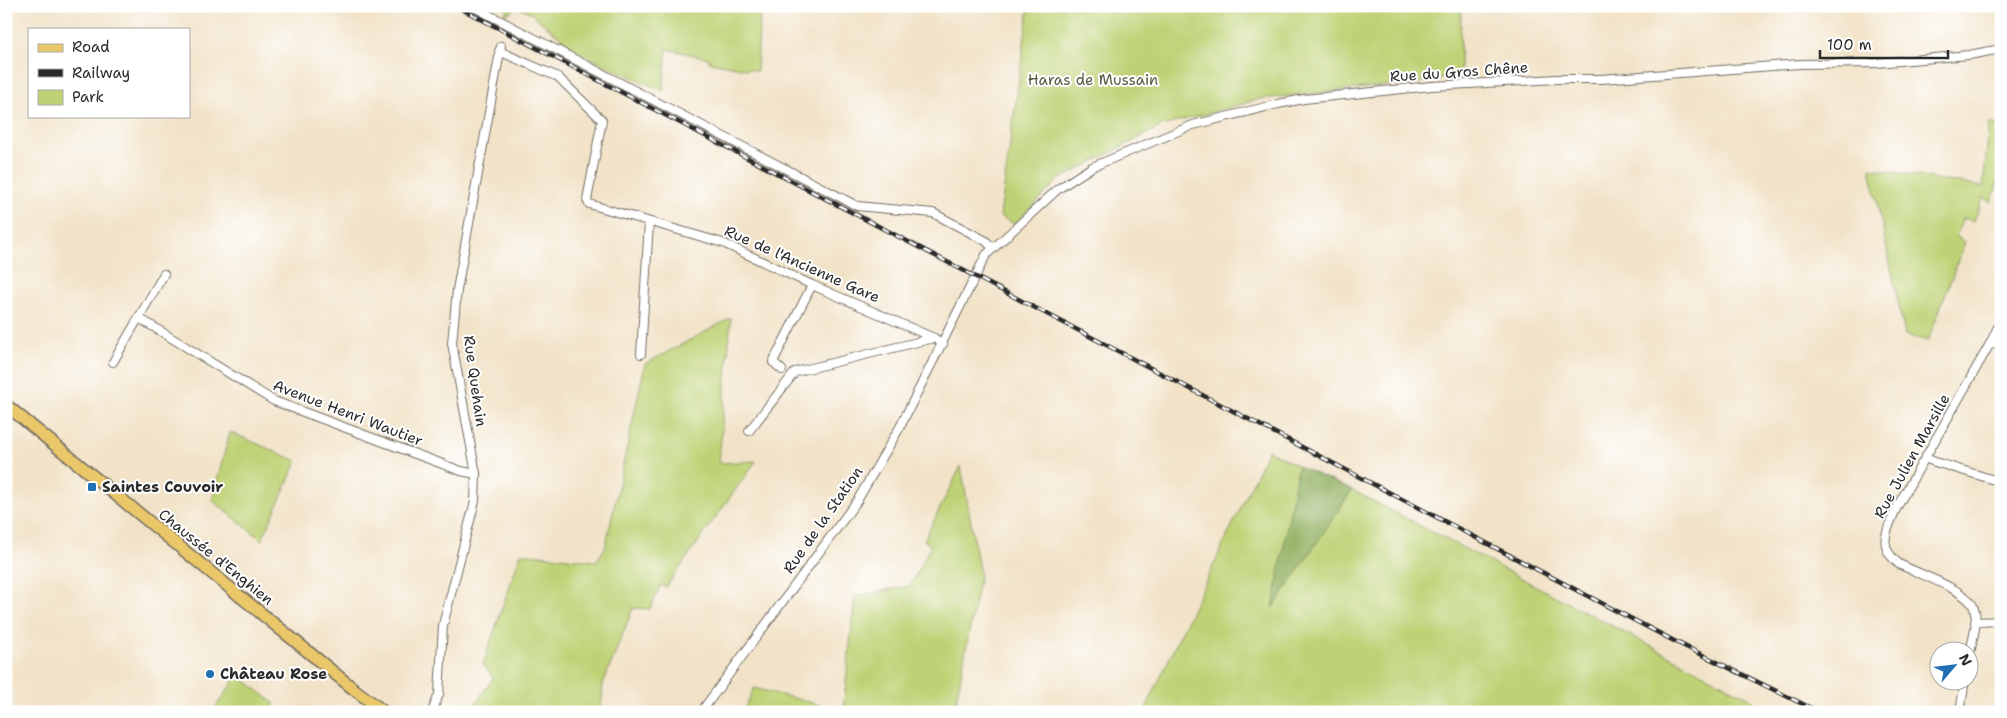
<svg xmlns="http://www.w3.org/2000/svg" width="2007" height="718" viewBox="0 0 2007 718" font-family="'Shantell Sans',sans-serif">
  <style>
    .green { fill: #bed275; stroke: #747e50 }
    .forest { fill: #96b466; stroke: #607048 }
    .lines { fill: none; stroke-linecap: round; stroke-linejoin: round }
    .minor-casing { stroke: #716b62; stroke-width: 10 }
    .primary-casing { stroke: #716b62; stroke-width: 14 }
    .minor { stroke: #fff; stroke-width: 8 }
    .primary { stroke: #eac769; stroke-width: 11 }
    .rail-casing { stroke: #2b2b2b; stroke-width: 4.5 }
    .rail { stroke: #fff; stroke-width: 2.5; stroke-dasharray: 8; stroke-linecap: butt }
    .poi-dot { fill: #1f6fb2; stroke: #fff; stroke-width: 2 }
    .labels { text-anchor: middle; stroke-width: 4; stroke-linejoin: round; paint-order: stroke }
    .street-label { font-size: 15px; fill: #2b2b2b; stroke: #fff }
    .park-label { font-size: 15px; fill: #575d41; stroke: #fff }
    .poi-label { font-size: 15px; font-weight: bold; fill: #2b2b2b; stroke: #fff; text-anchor: start }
  </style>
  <rect width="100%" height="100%" fill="#fff"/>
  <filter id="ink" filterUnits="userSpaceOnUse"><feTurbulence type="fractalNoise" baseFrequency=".02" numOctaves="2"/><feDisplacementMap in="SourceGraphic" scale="10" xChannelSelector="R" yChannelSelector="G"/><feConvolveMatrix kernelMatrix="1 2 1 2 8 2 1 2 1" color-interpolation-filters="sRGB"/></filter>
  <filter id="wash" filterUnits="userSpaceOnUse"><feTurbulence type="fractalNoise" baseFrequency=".0096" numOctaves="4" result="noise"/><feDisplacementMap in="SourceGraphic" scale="20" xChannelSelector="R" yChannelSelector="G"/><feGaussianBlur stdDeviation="1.12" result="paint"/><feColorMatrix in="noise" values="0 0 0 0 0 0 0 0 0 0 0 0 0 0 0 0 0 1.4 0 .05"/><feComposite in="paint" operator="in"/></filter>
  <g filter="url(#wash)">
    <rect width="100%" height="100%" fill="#f2e3c8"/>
    <g class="green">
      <path d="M508,6H740L760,10L757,71L709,62L708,58L667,49L663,91L581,54L528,11L517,7L504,16Z"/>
      <path d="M1029,6H1461L1460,72L1464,77L1438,78L1429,75L1423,82L1260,99L1162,126L1060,179L1014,224L1000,216Z"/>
      <path d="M1989,123L2001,126V174L1991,202L1983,198L1974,221L1963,218L1956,236L1965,242L1928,341L1905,335L1870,168L1983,187Z"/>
      <path d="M731,318L719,463L756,461L666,587L661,585L650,609L633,608L603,684L601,712H494L476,703L493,678L483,664L521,553L596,561L605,548L645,364Z"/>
      <path d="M230,432L297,461L262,540L212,500Z"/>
      <path d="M1268,450L1298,466L1274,606L1352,490L1750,698L1759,708L1768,712H1144Z"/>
      <path d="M961,466L980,575L954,712H743L754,688L843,711L855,596L910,586L931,546L924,540Z"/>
      <path d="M238,675L275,704L269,712H212Z"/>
    </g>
    <path class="forest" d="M1298,466L1352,490L1273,608Z"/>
  </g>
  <g filter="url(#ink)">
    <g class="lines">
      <defs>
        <g id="minor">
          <path d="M472,6L857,206L933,213L986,241L993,248"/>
          <path d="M499,51L558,77L602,120L587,200L589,204L723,243L812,285L934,338L943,344"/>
          <path d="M139,318L274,401L461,471L476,474"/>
          <path d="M1991,342L2001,346"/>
          <path d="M641,354L649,222"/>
          <path d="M113,362L164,274"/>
          <path d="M782,370L773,362L812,285"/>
          <path d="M749,431L795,372L934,338"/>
          <path d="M1925,458L1935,462L2001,482"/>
          <path d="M1975,622L2001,621"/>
          <path d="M1970,654C1972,640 1979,622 1974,608C1968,590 1916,573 1899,564C1876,546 1887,530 1897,507L1991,342L2001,320"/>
          <path d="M432,712L439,694L443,625L475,501L476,474L452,343L457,290L501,46"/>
          <path d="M701,712L857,501L900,427L986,255L1058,189L1092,167L1193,125L1278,104L1304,99L1432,86L1557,79H1601L1800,64L1876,63L1969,55L2001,49"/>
          <path d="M1960,712L1965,680"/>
        </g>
        <path id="primary" d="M6,405L355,690L384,712"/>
      </defs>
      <use href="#minor" class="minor-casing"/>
      <use href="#primary" class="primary-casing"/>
      <use href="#minor" class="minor"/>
      <use href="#primary" class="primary"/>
      <defs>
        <path id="rail" d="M456,6L1678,643L1819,712"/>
      </defs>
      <use href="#rail" class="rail-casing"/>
      <use href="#rail" class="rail"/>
    </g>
  </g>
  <g class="poi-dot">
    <rect x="87" y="482" width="10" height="10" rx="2.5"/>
    <circle cx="210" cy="674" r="5"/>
  </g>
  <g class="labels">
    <g class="street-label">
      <text transform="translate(1459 72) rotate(-4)" y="5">Rue du Gros Chêne</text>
      <text transform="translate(802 264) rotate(24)" y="5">Rue de l'Ancienne Gare</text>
      <text transform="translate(475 381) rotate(82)" y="5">Rue Quehain</text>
      <text transform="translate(348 413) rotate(21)" y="5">Avenue Henri Wautier</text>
      <text transform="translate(1912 456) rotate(-61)" y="5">Rue Julien Marsille</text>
      <text transform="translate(823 520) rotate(-55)" y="5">Rue de la Station</text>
      <text transform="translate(216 557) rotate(39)" y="5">Chaussée d'Enghien</text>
    </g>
    <g class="park-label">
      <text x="1093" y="85">Haras de Mussain</text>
    </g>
    <g class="poi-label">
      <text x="102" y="492">Saintes Couvoir</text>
      <text x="220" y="679">Château Rose</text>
    </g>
  </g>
  <rect width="2007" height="718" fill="none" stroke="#fff" stroke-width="25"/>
  <rect x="28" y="28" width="162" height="90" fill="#ffffff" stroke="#aaaaaa"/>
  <rect x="38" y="44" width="25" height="8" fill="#eac769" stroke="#aaaaaa"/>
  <text x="72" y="52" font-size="15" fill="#2b2b2b">Road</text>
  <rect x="38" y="69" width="25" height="8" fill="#2b2b2b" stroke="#aaaaaa"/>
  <text x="72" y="78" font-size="15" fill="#2b2b2b">Railway</text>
  <rect x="38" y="90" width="25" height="15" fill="#bed275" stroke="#aaaaaa"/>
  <text x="72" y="102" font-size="15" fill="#2b2b2b">Park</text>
  <g transform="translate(1954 666) rotate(62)"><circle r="24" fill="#ffffff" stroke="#aaaaaa"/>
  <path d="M0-4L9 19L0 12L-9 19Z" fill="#1f6fb2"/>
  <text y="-8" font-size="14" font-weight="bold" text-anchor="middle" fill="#2b2b2b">N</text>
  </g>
  <path d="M1820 50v8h128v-8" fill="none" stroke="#2b2b2b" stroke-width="2.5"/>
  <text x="1827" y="50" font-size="15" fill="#2b2b2b" stroke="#ffffff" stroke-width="4" paint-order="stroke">100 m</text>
</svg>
